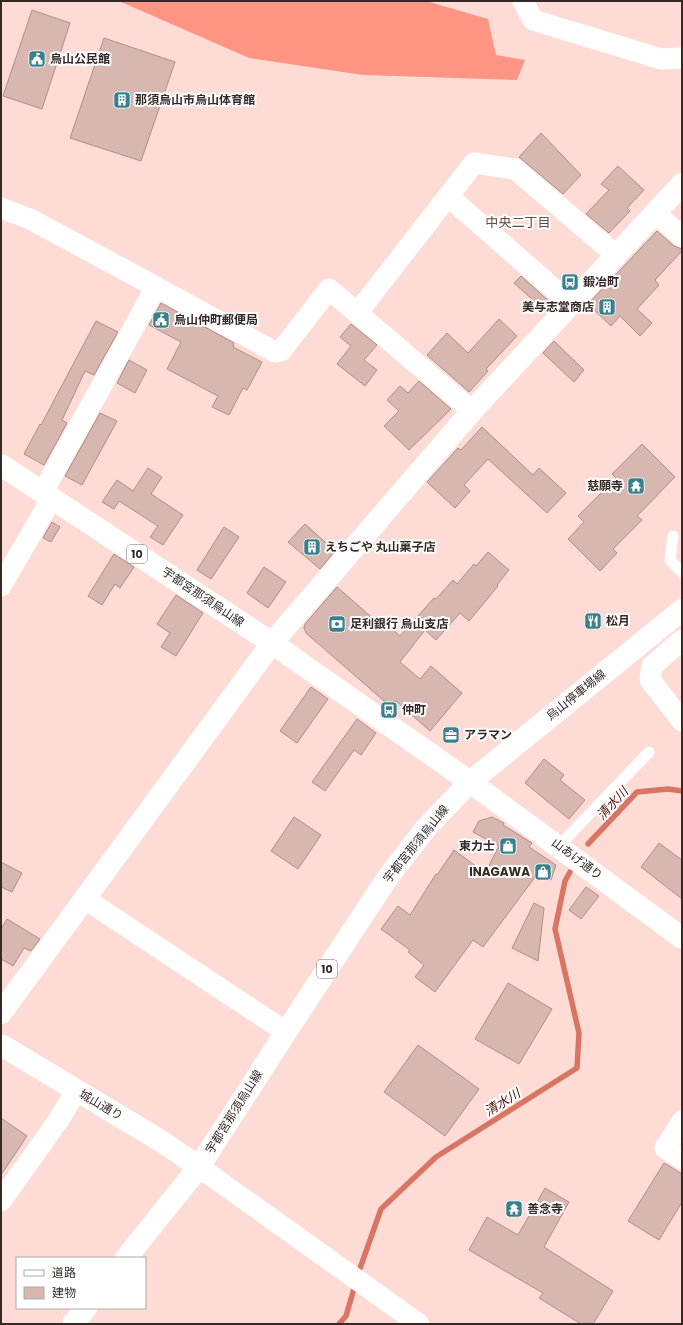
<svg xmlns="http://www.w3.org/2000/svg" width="683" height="1325" viewBox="0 0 683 1325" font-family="Poppins,'Noto Sans JP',sans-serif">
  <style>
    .forest { fill: #fd9582 }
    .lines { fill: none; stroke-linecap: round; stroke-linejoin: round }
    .stream { stroke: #d87563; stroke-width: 5.5 }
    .building { fill: #d8b7b1; stroke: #ad8e88 }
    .lane { stroke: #fff; stroke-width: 11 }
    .street { stroke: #fff; stroke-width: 21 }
    .secondary { stroke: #fff; stroke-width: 22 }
    .primary { stroke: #fff; stroke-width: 22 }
    .labels { text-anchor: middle; stroke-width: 4; stroke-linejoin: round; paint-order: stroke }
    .shield { fill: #fff; stroke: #726967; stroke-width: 1 }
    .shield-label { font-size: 11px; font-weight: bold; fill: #352926 }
    .poi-label { font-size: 12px; font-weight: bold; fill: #352926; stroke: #fff; text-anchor: start }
    .street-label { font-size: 12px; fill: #352926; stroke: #fff }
    .neighbourhood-label { font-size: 13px; fill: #624742; stroke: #fff }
    .water-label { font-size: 13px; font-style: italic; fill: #501108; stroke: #fff }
  </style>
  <rect width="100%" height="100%" fill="#fedcd5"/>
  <path class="forest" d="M119,1H426L488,19L496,55L525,60L517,80L363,75L249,58Z"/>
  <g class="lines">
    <g class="stream">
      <path d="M588,844L637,792L668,789L682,791"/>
      <path d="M358,1274L381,1209L436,1157L577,1068L579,1033L555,929L565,881L570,872"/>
      <path d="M339,1324L346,1316L355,1285"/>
    </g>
  </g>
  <g class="building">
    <path d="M32,10L70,23L42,109L3,96Z"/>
    <path d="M104,38L175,62L141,161L70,138Z"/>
    <path d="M541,133L581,175L563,194L519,157Z"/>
    <path d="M618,166L644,190L627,208L630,211L609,233L586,214L609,190L601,184Z"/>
    <path d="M657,231L674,246L682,249V251L655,280L659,285L637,309L652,323L640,336L620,316L611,326L588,304Z"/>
    <path d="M521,276L551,303L544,310L514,283Z"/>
    <path d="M161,303L234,343L233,347L262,362L247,390L243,388L229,415L212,407L218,396L167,369L181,342L149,325Z"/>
    <path d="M499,319L517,336L486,369L488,371L469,392L427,355L447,333L468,353Z"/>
    <path d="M96,321L118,332L94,375L85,371L62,420L67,423L44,465L24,454L40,424L41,425Z"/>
    <path d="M351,324L377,345L364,360L377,370L365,386L337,364L351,346L340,337Z"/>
    <path d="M554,341L584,370L574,382L543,353Z"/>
    <path d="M129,360L147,370L135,393L117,383Z"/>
    <path d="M419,381L451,409L409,450L384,426L399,411L387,400L400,386L408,393Z"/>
    <path d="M100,413L117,421L82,485L65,476Z"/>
    <path d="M482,427L533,475L539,468L566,493L547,513L488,459L464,485L470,491L455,508L427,482L458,448L461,450Z"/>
    <path d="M642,444L675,477L637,516L642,520L613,549L617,553L600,571L568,539L584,522L578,516L616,478L612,474Z"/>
    <path d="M148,468L162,477L151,494L183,515L163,545L150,537L158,526L119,501L114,509L102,502L117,480L133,491Z"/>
    <path d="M52,522L60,527L51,542L43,538Z"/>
    <path d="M305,524L335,551L320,569L288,542Z"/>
    <path d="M224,527L239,537L211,579L197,570Z"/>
    <path d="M488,552L509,570L497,585L498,586L469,621L460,613L436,640L425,630L400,662L420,679L431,666L462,693L430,731L396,701L391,707L306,633L304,628L305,624L337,587L376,621L379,618L400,636L434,598L436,599L453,580L457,584L474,564L476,566Z"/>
    <path d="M114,554L134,567L120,588L115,584L102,605L88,596Z"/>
    <path d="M264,567L286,582L268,608L247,593Z"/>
    <path d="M176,595L203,613L176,656L161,647L170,633L157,624Z"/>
    <path d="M311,687L328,699L297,743L280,731Z"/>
    <path d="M357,719L376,733L361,755L354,750L325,791L312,782Z"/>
    <path d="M544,759L564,775L560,780L585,800L569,819L525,783Z"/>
    <path d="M294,817L321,835L298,869L271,851Z"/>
    <path d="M492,817L504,823L503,825L532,843L529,847L556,865L551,880L538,873L483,947L473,940L435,992L415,977L424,965L408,952L410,950L381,929L398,906L410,915L436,874L437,875L454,850L485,873L499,846L473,832L479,821Z"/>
    <path d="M659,843L682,860V899L641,867Z"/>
    <path d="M1,862L22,873L12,892L1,887Z"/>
    <path d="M586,887L599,896L581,919L569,910Z"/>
    <path d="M534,903L544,908L538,961L512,948Z"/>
    <path d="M7,919L40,939L31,951L24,948L13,966L1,959V929Z"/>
    <path d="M508,983L552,1009L519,1064L475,1039Z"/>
    <path d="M418,1045L479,1089L445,1136L384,1092Z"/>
    <path d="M1,1118L27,1136L1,1175Z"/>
    <path d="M664,1163L682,1174V1202L659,1240L628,1221Z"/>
    <path d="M545,1188L569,1202L544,1247L613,1291L593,1324H581L539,1298L543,1293L469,1250L487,1217L518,1235Z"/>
  </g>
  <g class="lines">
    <g class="lane">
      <path d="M673,536L670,560L682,572"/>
      <path d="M559,846L649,752"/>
    </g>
    <g class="street">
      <path d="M523,1L533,20L661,59L682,58"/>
      <path d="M448,196L571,304"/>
      <path d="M1,208L30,219L156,287"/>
      <path d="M655,213L682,237"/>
      <path d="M358,312L474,163L515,169L616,255"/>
      <path d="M43,492L156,287L275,352L281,351L329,289L472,411"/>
      <path d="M1,586L52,498"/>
      <path d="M682,640L652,666L650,680L682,721"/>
      <path d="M85,899L286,1032"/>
      <path d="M682,1121L665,1148L682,1159"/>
      <path d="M199,1167L419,1324"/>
      <path d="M1,1201L58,1121L76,1091"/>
    </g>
    <g class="secondary">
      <path d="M682,610L470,782L682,938"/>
      <path d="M1,1013L272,643L472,411L682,184"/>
      <path d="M1,1045L161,1141L199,1167"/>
    </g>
    <g class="primary">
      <path d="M1,465L272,643L470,782L426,828L386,880L286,1032L199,1167L126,1258"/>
      <path d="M73,1324L86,1308"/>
    </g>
  </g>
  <defs>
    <symbol id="civic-square" viewBox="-11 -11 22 22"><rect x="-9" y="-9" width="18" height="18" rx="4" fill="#3a7f8c" stroke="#fff"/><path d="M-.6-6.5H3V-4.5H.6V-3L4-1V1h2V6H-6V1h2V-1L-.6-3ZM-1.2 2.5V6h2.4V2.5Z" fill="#fff"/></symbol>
    <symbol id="building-square" viewBox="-11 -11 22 22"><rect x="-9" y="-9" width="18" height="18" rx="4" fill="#3a7f8c" stroke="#fff"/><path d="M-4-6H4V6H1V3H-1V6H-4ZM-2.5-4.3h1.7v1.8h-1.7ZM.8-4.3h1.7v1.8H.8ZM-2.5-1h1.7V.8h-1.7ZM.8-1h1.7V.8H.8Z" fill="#fff"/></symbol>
    <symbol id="bus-square" viewBox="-11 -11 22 22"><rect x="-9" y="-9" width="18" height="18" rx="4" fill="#3a7f8c" stroke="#fff"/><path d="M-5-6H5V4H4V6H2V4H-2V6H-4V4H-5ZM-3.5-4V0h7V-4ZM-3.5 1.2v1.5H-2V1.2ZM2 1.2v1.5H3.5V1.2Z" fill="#fff"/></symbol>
    <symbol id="temple-square" viewBox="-11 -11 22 22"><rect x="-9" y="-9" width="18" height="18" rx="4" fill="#3a7f8c" stroke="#fff"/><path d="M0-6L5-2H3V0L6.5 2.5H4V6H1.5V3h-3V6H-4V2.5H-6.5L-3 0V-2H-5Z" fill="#fff"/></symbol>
    <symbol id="restaurant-square" viewBox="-11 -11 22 22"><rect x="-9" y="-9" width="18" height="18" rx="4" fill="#3a7f8c" stroke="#fff"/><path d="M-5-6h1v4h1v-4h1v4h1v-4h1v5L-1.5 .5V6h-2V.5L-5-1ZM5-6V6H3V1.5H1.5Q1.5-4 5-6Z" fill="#fff"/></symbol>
    <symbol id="bank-square" viewBox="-11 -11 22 22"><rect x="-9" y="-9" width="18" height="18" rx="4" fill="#3a7f8c" stroke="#fff"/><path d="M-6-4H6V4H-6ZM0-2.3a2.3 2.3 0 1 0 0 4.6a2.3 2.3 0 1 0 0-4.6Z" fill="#fff"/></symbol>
    <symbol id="office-square" viewBox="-11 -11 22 22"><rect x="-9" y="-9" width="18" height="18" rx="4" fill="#3a7f8c" stroke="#fff"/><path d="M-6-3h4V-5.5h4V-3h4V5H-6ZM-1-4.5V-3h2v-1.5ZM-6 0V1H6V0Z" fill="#fff"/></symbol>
    <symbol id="shop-square" viewBox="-11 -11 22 22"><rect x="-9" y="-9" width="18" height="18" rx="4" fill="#3a7f8c" stroke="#fff"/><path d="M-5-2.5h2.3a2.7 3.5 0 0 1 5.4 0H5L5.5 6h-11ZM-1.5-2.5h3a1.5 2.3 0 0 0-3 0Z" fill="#fff"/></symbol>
  </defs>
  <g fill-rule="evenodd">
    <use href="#civic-square" x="27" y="49" width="20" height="20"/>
    <use href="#building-square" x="112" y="90" width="20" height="20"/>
    <use href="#bus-square" x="560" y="272" width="20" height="20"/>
    <use href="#building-square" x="597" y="297" width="20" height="20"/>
    <use href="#civic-square" x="151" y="310" width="20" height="20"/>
    <use href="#temple-square" x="626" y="476" width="20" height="20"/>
    <use href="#building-square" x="302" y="537" width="20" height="20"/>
    <use href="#restaurant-square" x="583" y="611" width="20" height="20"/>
    <use href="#bank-square" x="327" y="614" width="20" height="20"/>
    <use href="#bus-square" x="379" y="700" width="20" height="20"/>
    <use href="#office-square" x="441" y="725" width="20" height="20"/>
    <use href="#shop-square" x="498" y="836" width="20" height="20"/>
    <use href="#shop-square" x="533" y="862" width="20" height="20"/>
    <use href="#temple-square" x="504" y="1199" width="20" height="20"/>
  </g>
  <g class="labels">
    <g class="shield">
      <rect x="127" y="545" width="20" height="18" rx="3"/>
      <rect x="317" y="960" width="20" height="18" rx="3"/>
    </g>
    <g class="shield-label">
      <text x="137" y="558">10</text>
      <text x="327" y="973">10</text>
    </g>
    <g class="poi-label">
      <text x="50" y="63">烏山公民館</text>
      <text x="135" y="104">那須烏山市烏山体育館</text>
      <text x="583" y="286">鍛冶町</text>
      <text x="594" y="311" text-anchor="end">美与志堂商店</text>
      <text x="174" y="324">烏山仲町郵便局</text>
      <text x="623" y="490" text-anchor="end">慈願寺</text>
      <text x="325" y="551">えちごや 丸山菓子店</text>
      <text x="606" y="625">松月</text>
      <text x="350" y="628">足利銀行 烏山支店</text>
      <text x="402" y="714">仲町</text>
      <text x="464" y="739">アラマン</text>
      <text x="495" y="850" text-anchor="end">東力士</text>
      <text x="530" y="876" text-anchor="end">INAGAWA</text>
      <text x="527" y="1213">善念寺</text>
    </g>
    <g class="street-label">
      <text transform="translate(203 597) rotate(34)" y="4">宇都宮那須烏山線</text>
      <text transform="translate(576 695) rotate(-39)" y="4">烏山停車場線</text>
      <text transform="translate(416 844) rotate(-51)" y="4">宇都宮那須烏山線</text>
      <text transform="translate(577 859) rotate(37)" y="4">山あげ通り</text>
      <text transform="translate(101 1105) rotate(30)" y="4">城山通り</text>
      <text transform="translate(234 1112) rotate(-58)" y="4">宇都宮那須烏山線</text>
    </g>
    <g class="neighbourhood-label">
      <text x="518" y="227">中央二丁目</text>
    </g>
    <g class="water-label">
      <text transform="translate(612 803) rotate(-47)" y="5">清水川</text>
      <text transform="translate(502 1102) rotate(-32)" y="5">清水川</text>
    </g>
  </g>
  <rect width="683" height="1325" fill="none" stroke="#352926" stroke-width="4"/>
  <rect x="16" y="1257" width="130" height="52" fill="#ffffff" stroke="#aea9a8"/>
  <rect x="24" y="1270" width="20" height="6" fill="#ffffff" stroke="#aea9a8"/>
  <text x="52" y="1277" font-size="12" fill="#352926">道路</text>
  <rect x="24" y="1287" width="20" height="12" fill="#d8b7b1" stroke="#aea9a8"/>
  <text x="52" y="1297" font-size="12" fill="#352926">建物</text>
</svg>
